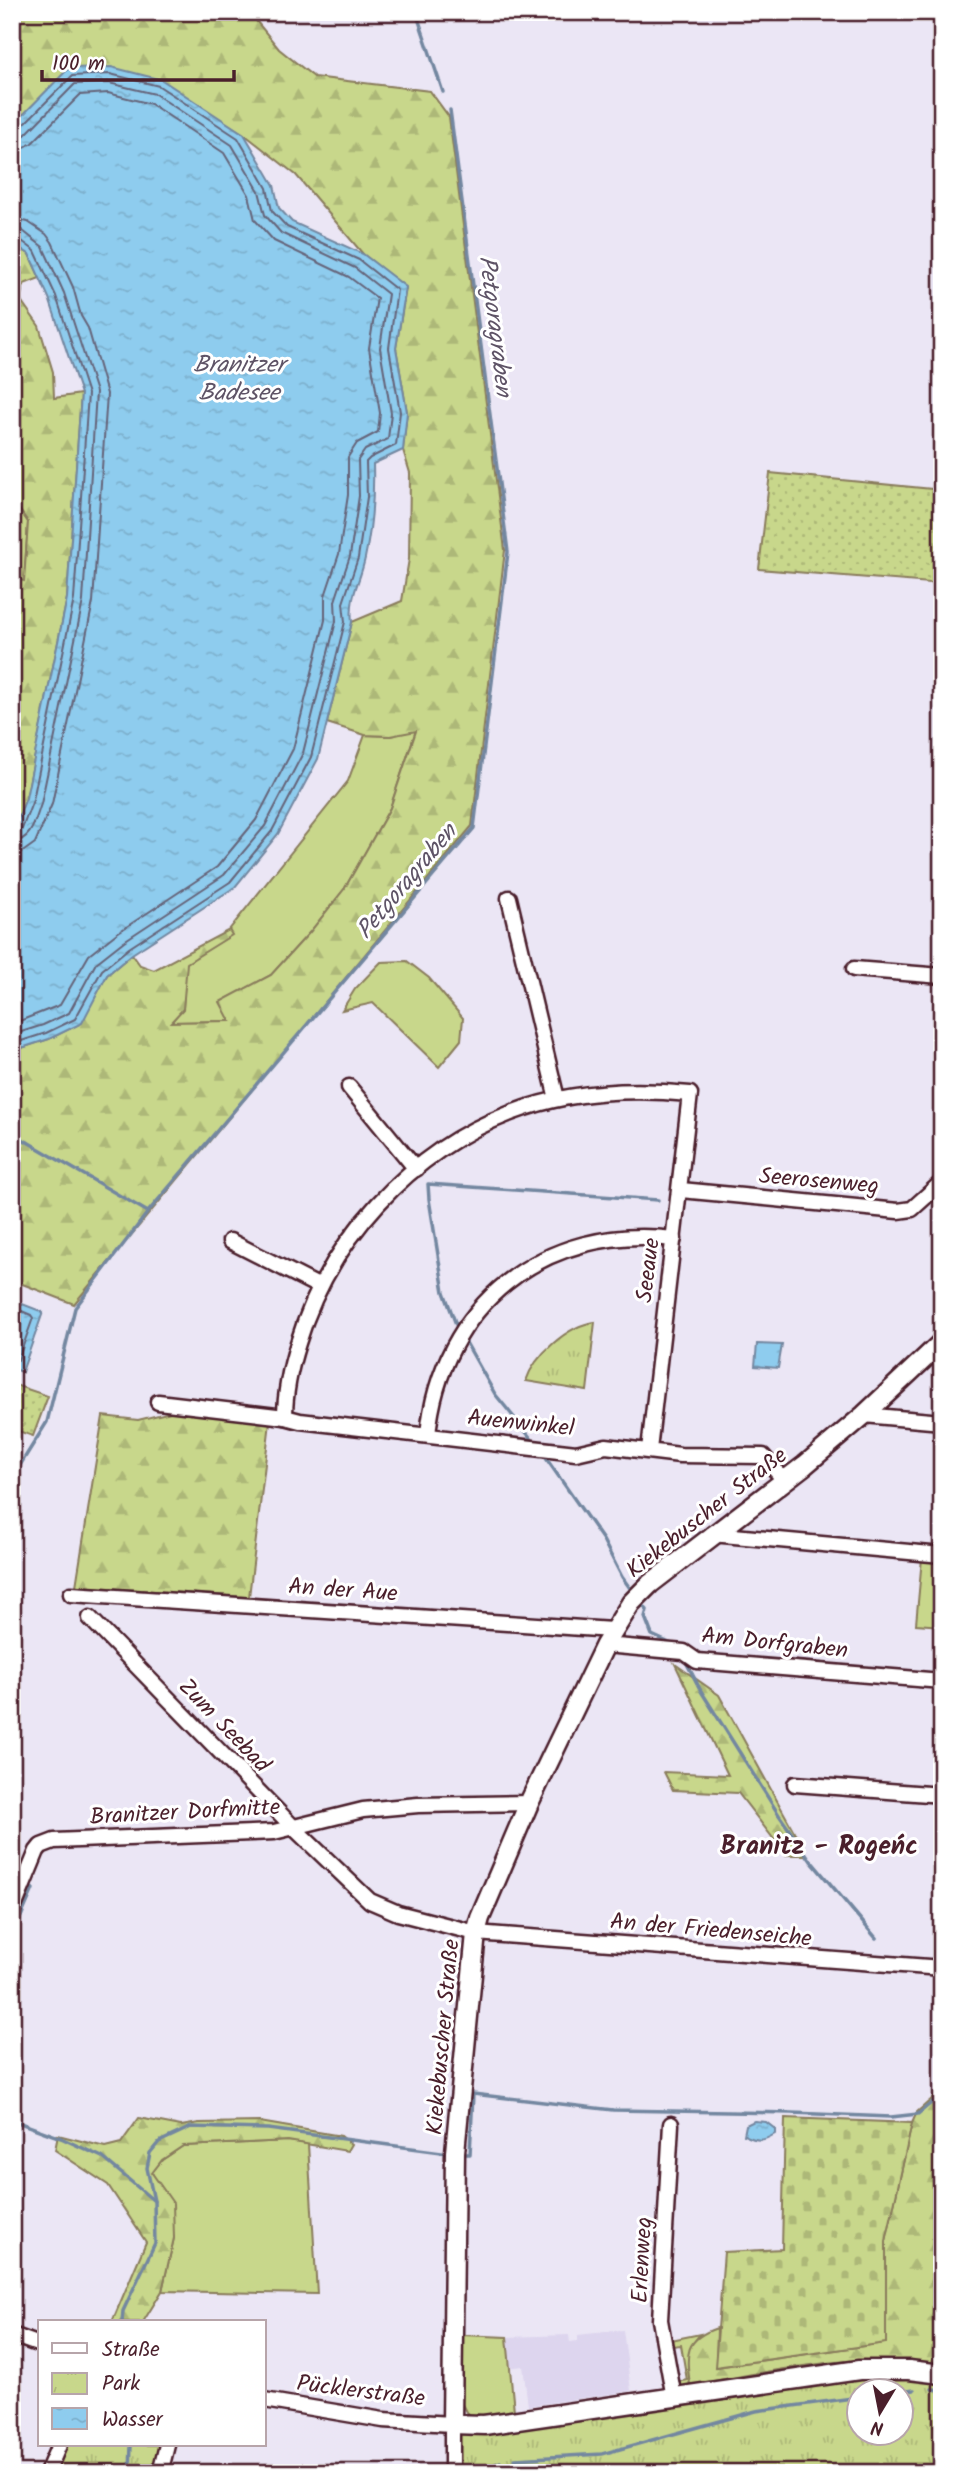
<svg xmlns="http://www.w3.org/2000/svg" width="954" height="2485" viewBox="0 0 954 2485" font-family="Kalam,sans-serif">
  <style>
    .built { fill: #ddd5ee }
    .grass { fill: #c8d78b; stroke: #897b5b; stroke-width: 2 }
    .forest { fill: url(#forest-firs); stroke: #897b5b; stroke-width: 2 }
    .cemetery { fill: url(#cemetery-stones); stroke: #897b5b; stroke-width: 2 }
    .park { fill: url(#park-tufts); stroke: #897b5b; stroke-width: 2; fill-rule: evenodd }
    .garden { fill: url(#garden-dots); stroke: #897b5b; stroke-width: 2 }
    .water { fill: url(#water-ripples); stroke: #7387a0; stroke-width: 2 }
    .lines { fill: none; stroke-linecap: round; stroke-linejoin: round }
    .shore { stroke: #656479; stroke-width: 2 }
    .stream { stroke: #7387a0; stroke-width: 3.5 }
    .minor-casing { stroke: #4a1f2b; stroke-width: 19 }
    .tertiary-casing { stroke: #4a1f2b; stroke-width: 23 }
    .minor { stroke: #fff; stroke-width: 14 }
    .tertiary { stroke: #fff; stroke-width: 18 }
    .labels { text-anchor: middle; stroke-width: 6; stroke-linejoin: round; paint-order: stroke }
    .street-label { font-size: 23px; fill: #4a1f2b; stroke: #fff }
    .water-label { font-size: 24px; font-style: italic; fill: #5e5366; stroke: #fff }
    .quarter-label { font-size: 26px; font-weight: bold; fill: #4a1f2b; stroke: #fff }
  </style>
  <defs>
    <pattern id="forest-firs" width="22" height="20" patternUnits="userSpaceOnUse" patternTransform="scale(1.75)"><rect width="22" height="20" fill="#c8d78b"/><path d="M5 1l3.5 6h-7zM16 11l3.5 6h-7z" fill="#adb878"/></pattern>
    <pattern id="cemetery-stones" width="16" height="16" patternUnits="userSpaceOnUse" patternTransform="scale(1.75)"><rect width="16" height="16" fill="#c8d78b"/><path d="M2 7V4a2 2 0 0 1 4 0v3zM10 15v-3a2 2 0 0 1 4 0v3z" fill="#adb878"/></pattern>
    <pattern id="park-tufts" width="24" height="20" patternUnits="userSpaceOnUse" patternTransform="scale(1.75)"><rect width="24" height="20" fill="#c8d78b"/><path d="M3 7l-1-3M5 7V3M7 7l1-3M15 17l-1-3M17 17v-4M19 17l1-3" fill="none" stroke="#adb878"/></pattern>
    <pattern id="garden-dots" width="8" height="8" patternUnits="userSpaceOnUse" patternTransform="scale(1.75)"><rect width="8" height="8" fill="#c8d78b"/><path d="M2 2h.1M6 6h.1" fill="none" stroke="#adb878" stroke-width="1.8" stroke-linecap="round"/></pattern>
    <pattern id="water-ripples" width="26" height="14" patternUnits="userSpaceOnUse" patternTransform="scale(1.75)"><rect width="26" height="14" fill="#8eccee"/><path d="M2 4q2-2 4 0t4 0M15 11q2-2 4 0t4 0" fill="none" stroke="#7cafcc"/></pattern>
  </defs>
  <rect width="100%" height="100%" fill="#ebe6f5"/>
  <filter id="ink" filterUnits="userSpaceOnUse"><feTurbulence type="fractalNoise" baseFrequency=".0143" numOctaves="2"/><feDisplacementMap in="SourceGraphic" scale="14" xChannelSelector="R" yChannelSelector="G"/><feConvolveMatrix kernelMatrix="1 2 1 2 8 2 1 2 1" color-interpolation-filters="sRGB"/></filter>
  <g filter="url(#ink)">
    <path class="built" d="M623,2330L631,2391L528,2406L523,2366L508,2368L507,2337L569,2335L570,2342L578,2341V2335Z"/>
    <g class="grass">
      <path d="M12,499L28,522L24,582L12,577Z"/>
      <path d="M416,730L390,808L345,888L310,932L271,975L221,1002L231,1021L171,1022L183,1008L186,963L231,935L229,930L348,781L365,735L390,736Z"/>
      <path d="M407,961L429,978L463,1018L461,1040L439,1067L373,1003L342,1010L355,989L381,962Z"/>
      <path d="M922,1558L942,1560V1626L916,1624Z"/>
      <path d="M288,2141L308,2144L317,2294L162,2291L174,2238L152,2172L162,2160L183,2146Z"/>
      <path d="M700,2334C686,2351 687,2365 690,2385L678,2387L677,2382L687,2380L681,2345L672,2346L671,2340Z"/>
      <path d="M462,2335L507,2337L514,2411L473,2416L466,2412L462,2404Z"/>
    </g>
    <g class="forest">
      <path d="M12,12H249L279,49L314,77L430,91L449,117L505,550L472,826L74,1304L12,1280V1051L49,1039L81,1023L107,975L132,954L140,965L154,970L229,930L232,935L187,963L183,1009L171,1022L230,1021L220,1002L271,975L310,932L345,888L390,808L416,731L390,736L365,735L327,723L352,622L402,601L409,559L410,473L403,450L407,412L396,348L406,288L363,254L296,175L244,134L209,112L69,69L12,126Z"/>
      <path d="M12,243L29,254L40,278L24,284L20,299L39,326L53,372L54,398L81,394L67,598L26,799L12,834V578L24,581L28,522L12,499Z"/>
      <path d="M179,1410L270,1422L249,1597L76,1586L103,1416L138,1420Z"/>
      <path d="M675,1664L719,1695L807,1855H786L738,1793L673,1790L664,1772L728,1775Z"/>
      <path d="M942,2090V2366C859,2349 772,2372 690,2385C686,2354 684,2339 717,2328L716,2367L886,2343V2241L912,2123L917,2112Z"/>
      <path d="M139,2118L181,2126L199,2123L260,2122L341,2136L351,2144L347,2151L288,2141L183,2146L162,2160L152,2173L173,2203L174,2238L162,2291L143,2322H112L146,2242L108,2185L55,2150L58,2135L105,2147L121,2143Z"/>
    </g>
    <path class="cemetery" d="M785,2118L912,2123L886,2241V2343L715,2367L724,2252L782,2249Z"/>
    <g class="park">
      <path d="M595,1322L587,1391L526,1381C534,1356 568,1325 595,1322Z"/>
      <path d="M879,2376L942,2381V2473H454V2433L836,2380ZM860,2390H902V2432H860Z"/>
      <path d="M63,2445H163L156,2473H51Z"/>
    </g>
    <g class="garden">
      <path d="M770,473L942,490V584L759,569Z"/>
      <path d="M12,1384L48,1396L33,1436L12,1429Z"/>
    </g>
    <g class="water">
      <path d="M111,67L162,80L244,134L274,185L279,208L292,222L363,254L406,287L396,348L407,412L403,450L373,464C374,496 372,526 365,558C360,583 349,595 352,622L318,759L278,834L235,887L132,954L107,975L82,1023L49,1039L12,1051V834L26,798L67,598L81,394L49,298L29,254L12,243V126L69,68Z"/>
      <path d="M12,1300L43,1312L22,1372L12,1368Z"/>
      <path d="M757,1344L782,1345L778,1368L755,1366Z"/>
      <path d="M754,2121L766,2122L775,2129V2134C762,2142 757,2141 744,2135L746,2125Z"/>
    </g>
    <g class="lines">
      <g class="shore">
        <path d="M12,130L20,128L72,76L110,74L159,86L238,138L267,188L272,211L287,227L359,260L397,290L389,348L400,412L396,445L370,458L366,462L367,497L358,558L343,603L345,622L311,757L272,831L230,882L129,948L102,970L75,1019L46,1033L12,1044"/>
        <path d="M12,139L25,135L75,84L109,83L155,94L232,145L259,191L265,215L281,233L355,268L388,294L380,348L391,413L388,439L365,450L358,460L359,496L350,556L335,601L336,621L303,753L265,826L224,875L124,941L96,963L69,1013L43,1025L12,1035"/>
        <path d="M12,149L23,148L32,143L80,95L108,93L151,104L224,153L249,195L255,220L274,241L349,277L377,298L369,348L380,413L378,432L357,443L348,457V495L339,554L325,596V620L293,749L256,820L217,867L117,933L89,955L60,1005L12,1024"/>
        <path d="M12,218L28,222L46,234L52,242L73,287L81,316L88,328L107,394L93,602L52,804L35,843L24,851L12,853"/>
        <path d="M12,229L23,231L43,247L64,293L96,392L83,601L41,804C35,820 32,841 12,842"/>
        <path d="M12,237L18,238L35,251L56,296L88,394L74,599L33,800L22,829L12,833"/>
        <path d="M12,1307L31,1315L33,1318L18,1360L12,1362"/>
      </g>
      <g class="stream">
        <path d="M416,12L443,92"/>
        <path d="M12,1133L148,1212"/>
        <path d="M458,1330L444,1292L429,1199L428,1184L658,1200"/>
        <path d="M464,1339L495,1394L534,1442"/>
        <path d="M543,1454L603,1540L622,1577L632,1591"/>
        <path d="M12,1478L47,1422L75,1308L148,1212L474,828L508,552L450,110"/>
        <path d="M641,1603L647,1610L645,1617L652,1635L676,1646"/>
        <path d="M684,1658L701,1691L779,1815L811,1861L876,1938"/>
        <path d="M12,1865L18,1882"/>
        <path d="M12,1937L33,1889L25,1886"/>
        <path d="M12,2120L61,2138L102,2157L154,2201L155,2243L123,2311L122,2322"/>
        <path d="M460,2154H470L473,2094L613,2110L792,2113L891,2117L918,2114L942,2094"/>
        <path d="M154,2201L147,2168L150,2153L159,2142L191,2127L268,2129L449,2153"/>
        <path d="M932,2389L942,2390"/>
        <path d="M902,2392L914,2390"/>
        <path d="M515,2459L602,2454L756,2411L860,2397"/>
        <path d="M130,2473L131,2445"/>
        <path d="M474,2473L500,2462"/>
      </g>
      <defs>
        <g id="minor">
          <path d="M509,898L557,1099"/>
          <path d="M854,969L942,976"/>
          <path d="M349,1087L416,1169"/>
          <path d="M681,1190L898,1211L912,1209L942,1182"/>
          <path d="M230,1241L320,1287"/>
          <path d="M158,1402L285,1417"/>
          <path d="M864,1415L942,1422"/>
          <path d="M428,1435C440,1305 545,1223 674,1239"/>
          <path d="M649,1450L690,1094C630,1088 568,1091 511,1113C410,1151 329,1240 298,1343C290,1368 285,1391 285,1417L300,1421L576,1453L606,1446L680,1455L763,1456L784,1480"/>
          <path d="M712,1534L942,1555"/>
          <path d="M71,1594L612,1630"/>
          <path d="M90,1618L294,1828L370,1901L398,1913L476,1933L942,1968"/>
          <path d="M605,1645L684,1652L697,1661L942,1681"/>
          <path d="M795,1784L942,1795"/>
          <path d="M12,1912L37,1851L41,1846L54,1841L274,1832L363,1810L418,1805L529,1803"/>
          <path d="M671,2124L660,2320L674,2398"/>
          <path d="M12,2335L40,2345"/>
          <path d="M264,2400L383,2420L452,2424V2473"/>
          <path d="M47,2473L59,2445"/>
          <path d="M160,2473L167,2445"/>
        </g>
        <path id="tertiary" d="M942,1342L864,1415L805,1465L650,1584L631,1603L605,1645L529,1803L480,1918L476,1933L455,2152L452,2424L484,2425L859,2370H909L942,2374"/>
      </defs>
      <use href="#minor" class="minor-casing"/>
      <use href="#tertiary" class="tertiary-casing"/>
      <use href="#minor" class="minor"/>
      <use href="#tertiary" class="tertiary"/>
    </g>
  </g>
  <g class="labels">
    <g class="street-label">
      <text transform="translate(819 1180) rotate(5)" y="8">Seerosenweg</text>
      <text transform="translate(647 1270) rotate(-83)" y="8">Seeaue</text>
      <text transform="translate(521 1422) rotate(6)" y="8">Auenwinkel</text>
      <text transform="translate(706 1512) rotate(-38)" y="8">Kiekebuscher Straße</text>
      <text transform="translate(343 1589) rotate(4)" y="8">An der Aue</text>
      <text transform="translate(775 1642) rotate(6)" y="8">Am Dorfgraben</text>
      <text transform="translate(225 1725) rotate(46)" y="8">Zum Seebad</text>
      <text transform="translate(185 1811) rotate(-3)" y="8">Branitzer Dorfmitte</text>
      <text transform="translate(711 1929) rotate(5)" y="8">An der Friedenseiche</text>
      <text transform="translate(442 2037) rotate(-85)" y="8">Kiekebuscher Straße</text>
      <text transform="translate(641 2260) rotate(-87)" y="8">Erlenweg</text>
      <text transform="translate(361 2390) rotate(7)" y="8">Pücklerstraße</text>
    </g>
    <g class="water-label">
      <text transform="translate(496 326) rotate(83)" y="8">Petgoragraben</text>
      <text x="239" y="372">Branitzer<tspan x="239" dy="28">Badesee</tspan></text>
      <text transform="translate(406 881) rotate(-50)" y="8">Petgoragraben</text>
    </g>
    <g class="quarter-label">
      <text x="819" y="1854">Branitz - Rogeńc</text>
    </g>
  </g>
  <rect width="954" height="2485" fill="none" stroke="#fff" stroke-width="42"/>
  <rect x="21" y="21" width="912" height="2443" fill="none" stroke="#4a1f2b" stroke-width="2.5" filter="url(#ink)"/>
  <rect x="38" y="2320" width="228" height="126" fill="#ffffff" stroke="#b7a5aa" stroke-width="2"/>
  <rect x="52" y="2343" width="35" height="10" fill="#ffffff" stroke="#b7a5aa" stroke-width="2"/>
  <text x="102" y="2356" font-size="21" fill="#4a1f2b">Straße</text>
  <rect x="52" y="2373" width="35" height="21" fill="url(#park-tufts)" stroke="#b7a5aa" stroke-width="2"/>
  <text x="102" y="2390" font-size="21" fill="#4a1f2b">Park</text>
  <rect x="52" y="2408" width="35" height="21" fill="url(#water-ripples)" stroke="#b7a5aa" stroke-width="2"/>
  <text x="102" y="2426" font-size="21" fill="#4a1f2b">Wasser</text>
  <g transform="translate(880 2412) rotate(190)"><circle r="33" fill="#ffffff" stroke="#b7a5aa" stroke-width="2"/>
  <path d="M0-5L12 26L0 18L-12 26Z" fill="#4a1f2b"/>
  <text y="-10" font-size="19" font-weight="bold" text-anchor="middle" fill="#4a1f2b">N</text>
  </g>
  <path d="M42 70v10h192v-10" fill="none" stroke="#4a1f2b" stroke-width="3.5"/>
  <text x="52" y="70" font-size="21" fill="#4a1f2b" stroke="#ffffff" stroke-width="5" paint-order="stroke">100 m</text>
</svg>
